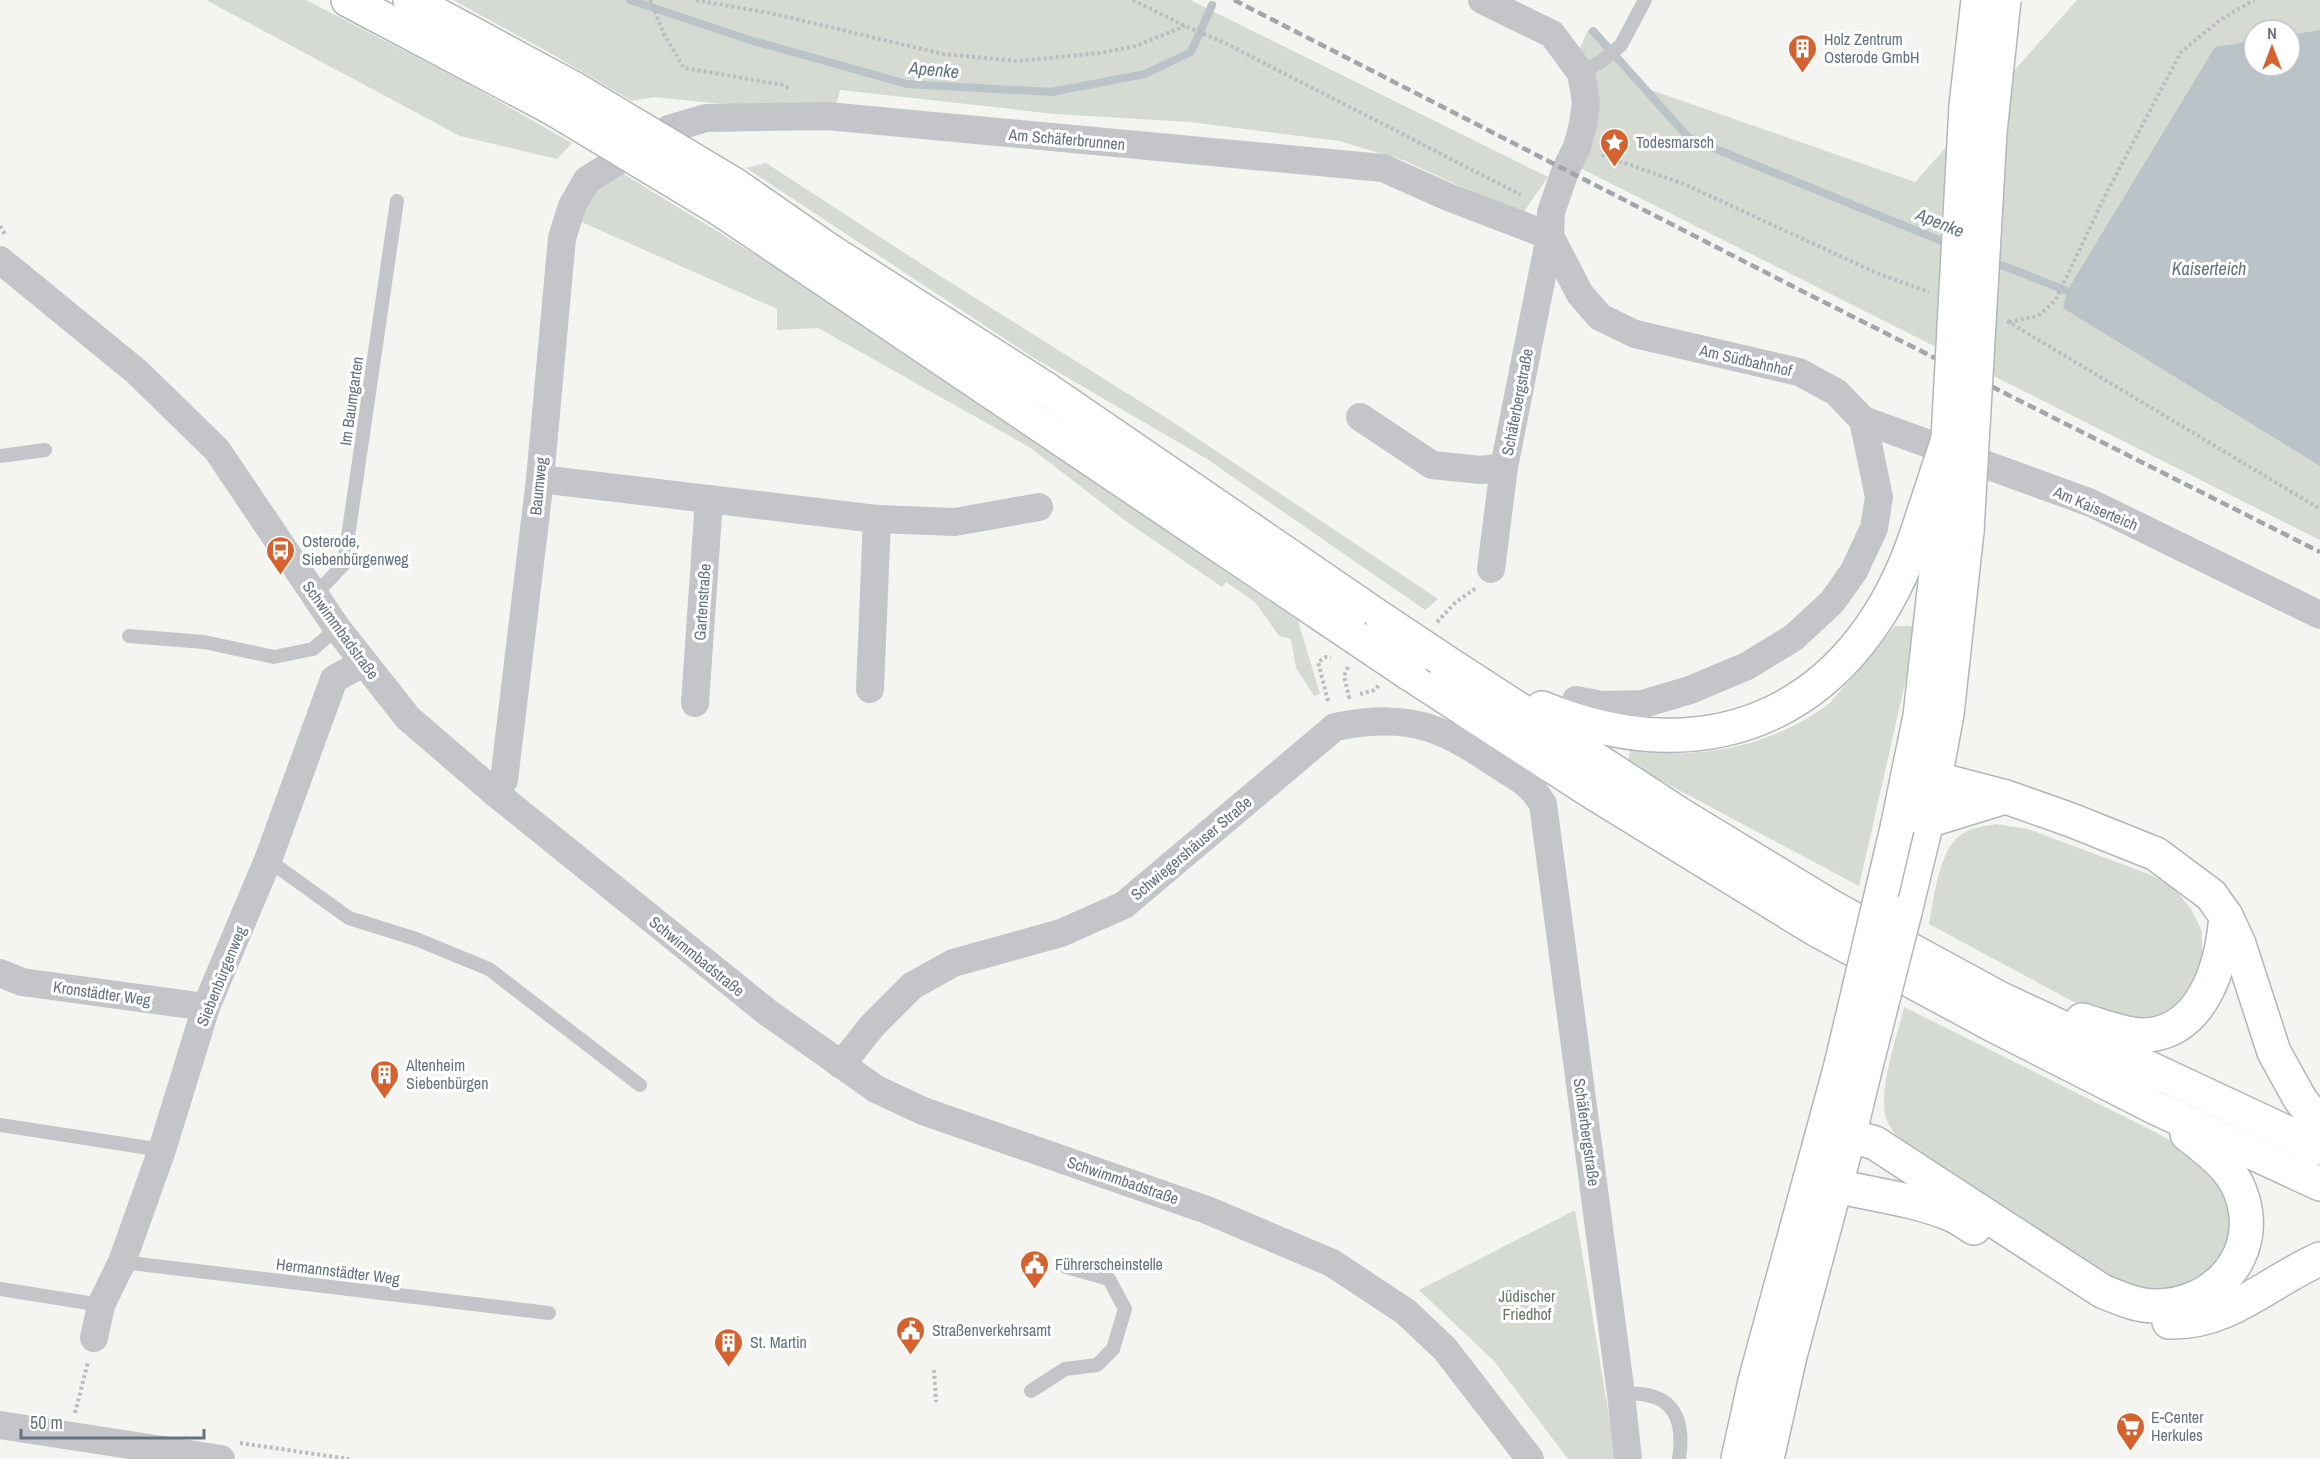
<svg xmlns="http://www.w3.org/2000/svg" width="2320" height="1459" viewBox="0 0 2320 1459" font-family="'Archivo Narrow',sans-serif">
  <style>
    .green { fill: #d5dbd2; fill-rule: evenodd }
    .water { fill: #bac3c8 }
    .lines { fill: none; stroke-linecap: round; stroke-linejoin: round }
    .stream { stroke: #bac3c8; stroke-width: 8 }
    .secondary-casing { stroke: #b3b7bb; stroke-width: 36 }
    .primary-casing { stroke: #b3b7ba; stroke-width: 36 }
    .trunk-casing { stroke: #b3b6b9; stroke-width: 36 }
    .path { stroke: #babcbe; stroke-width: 4; stroke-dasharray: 3 3; stroke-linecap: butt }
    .service { stroke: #c3c5c9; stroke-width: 14 }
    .minor { stroke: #c3c5c9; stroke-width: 28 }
    .secondary { stroke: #fff; stroke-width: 33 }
    .primary { stroke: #fff; stroke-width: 33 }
    .trunk { stroke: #fff; stroke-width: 33 }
    .rail { stroke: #a1a6ab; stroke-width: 4.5; stroke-dasharray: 9 4.5; stroke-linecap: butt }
    .primary-bridge-casing { stroke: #b3b7ba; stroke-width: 36; stroke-linecap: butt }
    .trunk-bridge-casing { stroke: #b3b6b9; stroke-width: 36; stroke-linecap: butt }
    .primary-bridge { stroke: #fff; stroke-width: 33 }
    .trunk-bridge { stroke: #fff; stroke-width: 33 }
    .labels { text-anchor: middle; stroke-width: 6; stroke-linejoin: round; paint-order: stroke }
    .poi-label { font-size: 16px; fill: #657280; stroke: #fff; text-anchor: start }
    .street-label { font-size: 16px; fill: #657280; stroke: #fff }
    .park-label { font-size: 16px; fill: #667764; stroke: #fff }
    .water-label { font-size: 18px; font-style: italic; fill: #61737d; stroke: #fff }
  </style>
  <rect width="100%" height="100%" fill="#f4f4f1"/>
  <g class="green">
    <path d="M206,0H306L463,81L572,143L557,159L460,136Z"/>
    <path d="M453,0H1190L1548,177L1523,213L1499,204L1403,160L1339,141L1190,122L1055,114L840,90L836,106L811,113L654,97L632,101L550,53Z"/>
    <path d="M2077,0H2320V540L1560,158L1577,104L1572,66L1588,30L1637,85L1915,182ZM2254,30H2290V66H2254Z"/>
    <path d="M766,163L937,274L1168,419L1438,599L1425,610L1207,459L1034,358L746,168Z"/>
    <path d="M614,168L777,268L906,353L1298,621L1320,694L1314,696L1296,668L1291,639L1279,636L1255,602L1226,582L1222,587L1127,522L1029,447L818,328L777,330V309L575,219Z"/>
    <path d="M1895,626H1918L1859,886L1628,763L1630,750C1699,760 1764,748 1822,709C1830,704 1836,696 1842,689C1861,669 1878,648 1895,626Z"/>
    <path d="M1996,824L2028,829L2151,875L2174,888L2191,909L2202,931V953L2198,982L2182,1001L2157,1017L2119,1020L2070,1000L1929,924C1934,898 1939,846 1964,833C1973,827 1986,826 1996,824Z"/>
    <path d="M1904,1007L2159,1134L2200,1158L2220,1182L2235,1219L2223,1262L2195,1288L2131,1292L1904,1146C1897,1136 1887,1126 1885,1114C1880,1083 1897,1037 1904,1007Z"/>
    <path d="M1575,1210L1616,1459H1568L1494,1361L1419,1290Z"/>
  </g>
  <path class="water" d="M2320,30V466L2063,308L2067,291L2215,47L2254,41V66H2290V35Z"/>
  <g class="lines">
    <g class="stream">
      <path d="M630,0L750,40L907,84L1051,92L1145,74L1191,52L1212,5"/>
      <path d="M1593,31L1689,138L1949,244"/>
      <path d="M1991,261L2075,294"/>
    </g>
    <defs>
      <g id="secondary">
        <path d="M1738,1459L1755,1381L1810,1179"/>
        <path d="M1767,1459L1790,1356L1849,1136"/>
      </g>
      <g id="primary">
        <path d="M1897,828L1920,716L1941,529"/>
        <path d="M1905,912L1927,821L1947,714L1967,531"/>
        <path d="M1849,1136L1864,1074"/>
        <path d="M1810,1179L1841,1065"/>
      </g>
      <g id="trunk">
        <path d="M348,0L554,109"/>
        <path d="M410,0L573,88"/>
        <path d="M735,185L830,251L1049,391L1383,620"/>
        <path d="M720,209L1355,637"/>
        <path d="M1440,658L1681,815L1832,907L1999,998L2320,1148"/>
        <path d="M1410,674L1592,792L1815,929L1991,1024L2156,1108L2320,1184"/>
        <path d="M1542,708C1717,780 1862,706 1919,527"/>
        <path d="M1910,772L2006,797L2071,820L2156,854L2211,895L2226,916L2239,944L2274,1052L2300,1099L2320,1125"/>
        <path d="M1927,821L2005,797"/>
        <path d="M2082,1020C2100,1025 2122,1034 2141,1035C2202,1036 2222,966 2226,916"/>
        <path d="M1825,1128L1875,1143L2102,1291C2119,1298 2137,1306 2155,1306C2217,1306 2264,1252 2240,1191C2231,1167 2207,1150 2187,1134"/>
        <path d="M1810,1179C1855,1193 1905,1196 1950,1214C1958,1217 1966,1223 1974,1228"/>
        <path d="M2169,1322C2229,1324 2269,1281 2320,1259"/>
      </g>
    </defs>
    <use href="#secondary" class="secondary-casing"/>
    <use href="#primary" class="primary-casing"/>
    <use href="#trunk" class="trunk-casing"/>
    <g class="path">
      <path d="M650,0L664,34L684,68L784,85L790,89"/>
      <path d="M696,0L779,15L943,54L1018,61L1100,53L1136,46L1185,26"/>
      <path d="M1133,0L1185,26L1225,43L1521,195"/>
      <path d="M1602,155L1684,184L1879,274L1929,292"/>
      <path d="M0,226L6,236"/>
      <path d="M2007,321L2320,509"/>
      <path d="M2009,322L2038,316L2055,301L2107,192L2181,52L2220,20L2254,0"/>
      <path d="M1437,622L1456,602L1476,588"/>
      <path d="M1348,667L1344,676L1349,697L1352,696"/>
      <path d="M1360,694L1375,690L1379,685"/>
      <path d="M1328,701L1318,662L1326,657H1331"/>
      <path d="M934,1370L936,1402"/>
      <path d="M75,1413L88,1362"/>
      <path d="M240,1443L349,1459"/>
    </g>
    <g class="service">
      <path d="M1581,73L1602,61L1621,45L1645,0"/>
      <path d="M0,456L45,450"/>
      <path d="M315,595L344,564L397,201"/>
      <path d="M129,636L204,642L274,657L313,649L337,628"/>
      <path d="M268,860L349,918L416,939L489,969L640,1085"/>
      <path d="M0,1125L162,1150"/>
      <path d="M122,1262L549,1313"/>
      <path d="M0,1289L101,1305"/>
      <path d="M1031,1391L1065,1369L1097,1365L1113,1349L1125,1309L1109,1279L1066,1267"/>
      <path d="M1621,1394C1669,1390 1686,1413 1679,1459"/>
    </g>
    <g class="minor">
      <path d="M1482,0L1552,34L1581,73L1586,102L1583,124L1577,147L1566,169L1551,212L1550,236L1504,467L1491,569"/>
      <path d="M1550,236L1580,294L1600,317L1635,334L1799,372L1836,392L1863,420L1879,497L1874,528L1854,571L1832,602L1793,638L1747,666L1690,690L1643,704L1602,705L1576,700"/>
      <path d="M0,260L137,372L217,450L337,628L408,718L494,792L767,1012L876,1089L923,1111L1207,1210L1332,1263L1406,1312L1445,1349L1530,1459"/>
      <path d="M1360,417L1432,465L1481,470L1504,467"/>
      <path d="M1863,420L2091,503L2320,615"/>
      <path d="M540,479L877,519L955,522L1039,507"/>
      <path d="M870,689L877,519"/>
      <path d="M695,703L709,500"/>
      <path d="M494,792L504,780L540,479L562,238L572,206L587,180L669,129L706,118L827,116L1383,168L1448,197L1550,236"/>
      <path d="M0,973L22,982L206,1007"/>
      <path d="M841,1065L872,1026L912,986L953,963L1061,933L1124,905L1335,727C1426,709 1452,736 1524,782L1534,791L1543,804L1621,1394L1628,1459"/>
      <path d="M94,1338L101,1305L122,1262L162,1150L206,1007L268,860L334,679L363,663"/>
      <path d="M0,1425L221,1459"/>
    </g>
    <use href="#secondary" class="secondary"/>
    <use href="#primary" class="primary"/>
    <use href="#trunk" class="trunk"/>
    <path class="rail" d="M1234,0L1800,290L2320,552"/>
    <defs>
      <g id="primary-bridge">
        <path d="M1941,529L1948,439L1966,106L1978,0"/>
        <path d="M1967,531L1990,132L2004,0"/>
        <path d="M1841,1065L1897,828"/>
        <path d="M1864,1074L1905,912"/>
      </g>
      <g id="trunk-bridge">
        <path d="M573,88L735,185"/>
        <path d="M554,109L720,209"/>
        <path d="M1919,527L1948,439"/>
        <path d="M1383,620L1440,658"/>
        <path d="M1355,637L1410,674"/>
      </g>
    </defs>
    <use href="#primary-bridge" class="primary-bridge-casing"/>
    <use href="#trunk-bridge" class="trunk-bridge-casing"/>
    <use href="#primary-bridge" class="primary-bridge"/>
    <use href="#trunk-bridge" class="trunk-bridge"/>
  </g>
  <defs>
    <symbol id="building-pin" viewBox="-11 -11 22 30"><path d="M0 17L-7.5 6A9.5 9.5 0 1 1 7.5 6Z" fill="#d6622f" stroke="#fff"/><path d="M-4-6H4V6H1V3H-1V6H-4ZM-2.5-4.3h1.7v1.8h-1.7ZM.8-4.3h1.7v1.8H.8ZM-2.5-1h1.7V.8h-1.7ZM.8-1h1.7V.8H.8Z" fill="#fff"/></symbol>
    <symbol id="sight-pin" viewBox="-11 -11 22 30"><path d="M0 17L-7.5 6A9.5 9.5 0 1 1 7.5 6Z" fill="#d6622f" stroke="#fff"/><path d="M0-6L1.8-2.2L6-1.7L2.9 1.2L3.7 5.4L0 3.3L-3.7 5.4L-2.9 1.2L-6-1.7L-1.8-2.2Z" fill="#fff"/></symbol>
    <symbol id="bus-pin" viewBox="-11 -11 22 30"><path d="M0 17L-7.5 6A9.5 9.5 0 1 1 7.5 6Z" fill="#d6622f" stroke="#fff"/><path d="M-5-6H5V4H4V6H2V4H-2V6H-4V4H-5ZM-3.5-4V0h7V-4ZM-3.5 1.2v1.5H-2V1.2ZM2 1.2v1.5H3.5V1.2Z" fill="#fff"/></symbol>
    <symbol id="civic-pin" viewBox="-11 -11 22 30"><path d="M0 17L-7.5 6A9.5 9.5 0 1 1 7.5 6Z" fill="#d6622f" stroke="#fff"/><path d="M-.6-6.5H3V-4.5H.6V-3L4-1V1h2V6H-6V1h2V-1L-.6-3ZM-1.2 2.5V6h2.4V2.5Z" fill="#fff"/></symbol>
    <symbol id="supermarket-pin" viewBox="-11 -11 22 30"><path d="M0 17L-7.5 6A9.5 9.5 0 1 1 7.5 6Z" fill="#d6622f" stroke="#fff"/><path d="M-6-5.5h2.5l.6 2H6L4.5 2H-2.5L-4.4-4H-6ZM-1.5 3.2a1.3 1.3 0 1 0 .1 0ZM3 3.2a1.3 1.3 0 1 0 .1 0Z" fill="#fff"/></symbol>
  </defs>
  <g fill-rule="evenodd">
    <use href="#building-pin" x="1786" y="32" width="33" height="45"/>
    <use href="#sight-pin" x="1598" y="126" width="33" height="45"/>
    <use href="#bus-pin" x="264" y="534" width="33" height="45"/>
    <use href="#building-pin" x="368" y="1058" width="33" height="45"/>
    <use href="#civic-pin" x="1018" y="1248" width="33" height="45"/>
    <use href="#civic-pin" x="894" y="1314" width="33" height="45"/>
    <use href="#building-pin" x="712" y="1326" width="33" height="45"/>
    <use href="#supermarket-pin" x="2114" y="1410" width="33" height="45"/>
  </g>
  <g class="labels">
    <g class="poi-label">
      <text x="1824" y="45">Holz Zentrum<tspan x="1824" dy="18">Osterode GmbH</tspan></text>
      <text x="1636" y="148">Todesmarsch</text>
      <text x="302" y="547">Osterode,<tspan x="302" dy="18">Siebenbürgenweg</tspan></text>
      <text x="406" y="1071">Altenheim<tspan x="406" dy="18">Siebenbürgen</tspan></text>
      <text x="1055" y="1270">Führerscheinstelle</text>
      <text x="932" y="1336">Straßenverkehrsamt</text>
      <text x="750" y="1348">St. Martin</text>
      <text x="2151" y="1423">E-Center<tspan x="2151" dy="18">Herkules</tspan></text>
    </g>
    <g class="street-label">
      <text transform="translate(1067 139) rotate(5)" y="6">Am Schäferbrunnen</text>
      <text transform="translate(1746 360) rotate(13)" y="6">Am Südbahnhof</text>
      <text transform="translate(351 401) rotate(-82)" y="6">Im Baumgarten</text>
      <text transform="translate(1517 402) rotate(-79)" y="6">Schäferbergstraße</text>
      <text transform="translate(538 486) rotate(-84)" y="6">Baumweg</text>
      <text transform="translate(2096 508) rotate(23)" y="6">Am Kaiserteich</text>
      <text transform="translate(702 602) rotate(-86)" y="6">Gartenstraße</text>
      <text transform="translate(341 630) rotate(54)" y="6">Schwimmbadstraße</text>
      <text transform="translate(1191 848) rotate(-40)" y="6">Schwiegershäuser Straße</text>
      <text transform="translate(697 956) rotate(39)" y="6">Schwimmbadstraße</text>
      <text transform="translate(221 976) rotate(-68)" y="6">Siebenbürgenweg</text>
      <text transform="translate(102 993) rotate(8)" y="6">Kronstädter Weg</text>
      <text transform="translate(1587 1132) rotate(82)" y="6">Schäferbergstraße</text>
      <text transform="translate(1123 1180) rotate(19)" y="6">Schwimmbadstraße</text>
      <text transform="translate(338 1271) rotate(7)" y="6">Hermannstädter Weg</text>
    </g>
    <g class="park-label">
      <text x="1527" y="1302">Jüdischer<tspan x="1527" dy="18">Friedhof</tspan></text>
    </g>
    <g class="water-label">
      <text transform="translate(934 70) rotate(5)" y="6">Apenke</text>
      <text transform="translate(1940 223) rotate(22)" y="6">Apenke</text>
      <text x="2209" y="275">Kaiserteich</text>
    </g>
  </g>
  <g transform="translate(2272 48)"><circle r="28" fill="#ffffff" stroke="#c1c7cc" stroke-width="1.5"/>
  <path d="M0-4.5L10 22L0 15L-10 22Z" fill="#d6622f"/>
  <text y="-9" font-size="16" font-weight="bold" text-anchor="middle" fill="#657280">N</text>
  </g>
  <path d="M21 1429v9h183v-9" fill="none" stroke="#657280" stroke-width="3"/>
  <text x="30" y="1429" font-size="18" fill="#657280" stroke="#ffffff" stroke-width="4.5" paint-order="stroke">50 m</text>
</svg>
